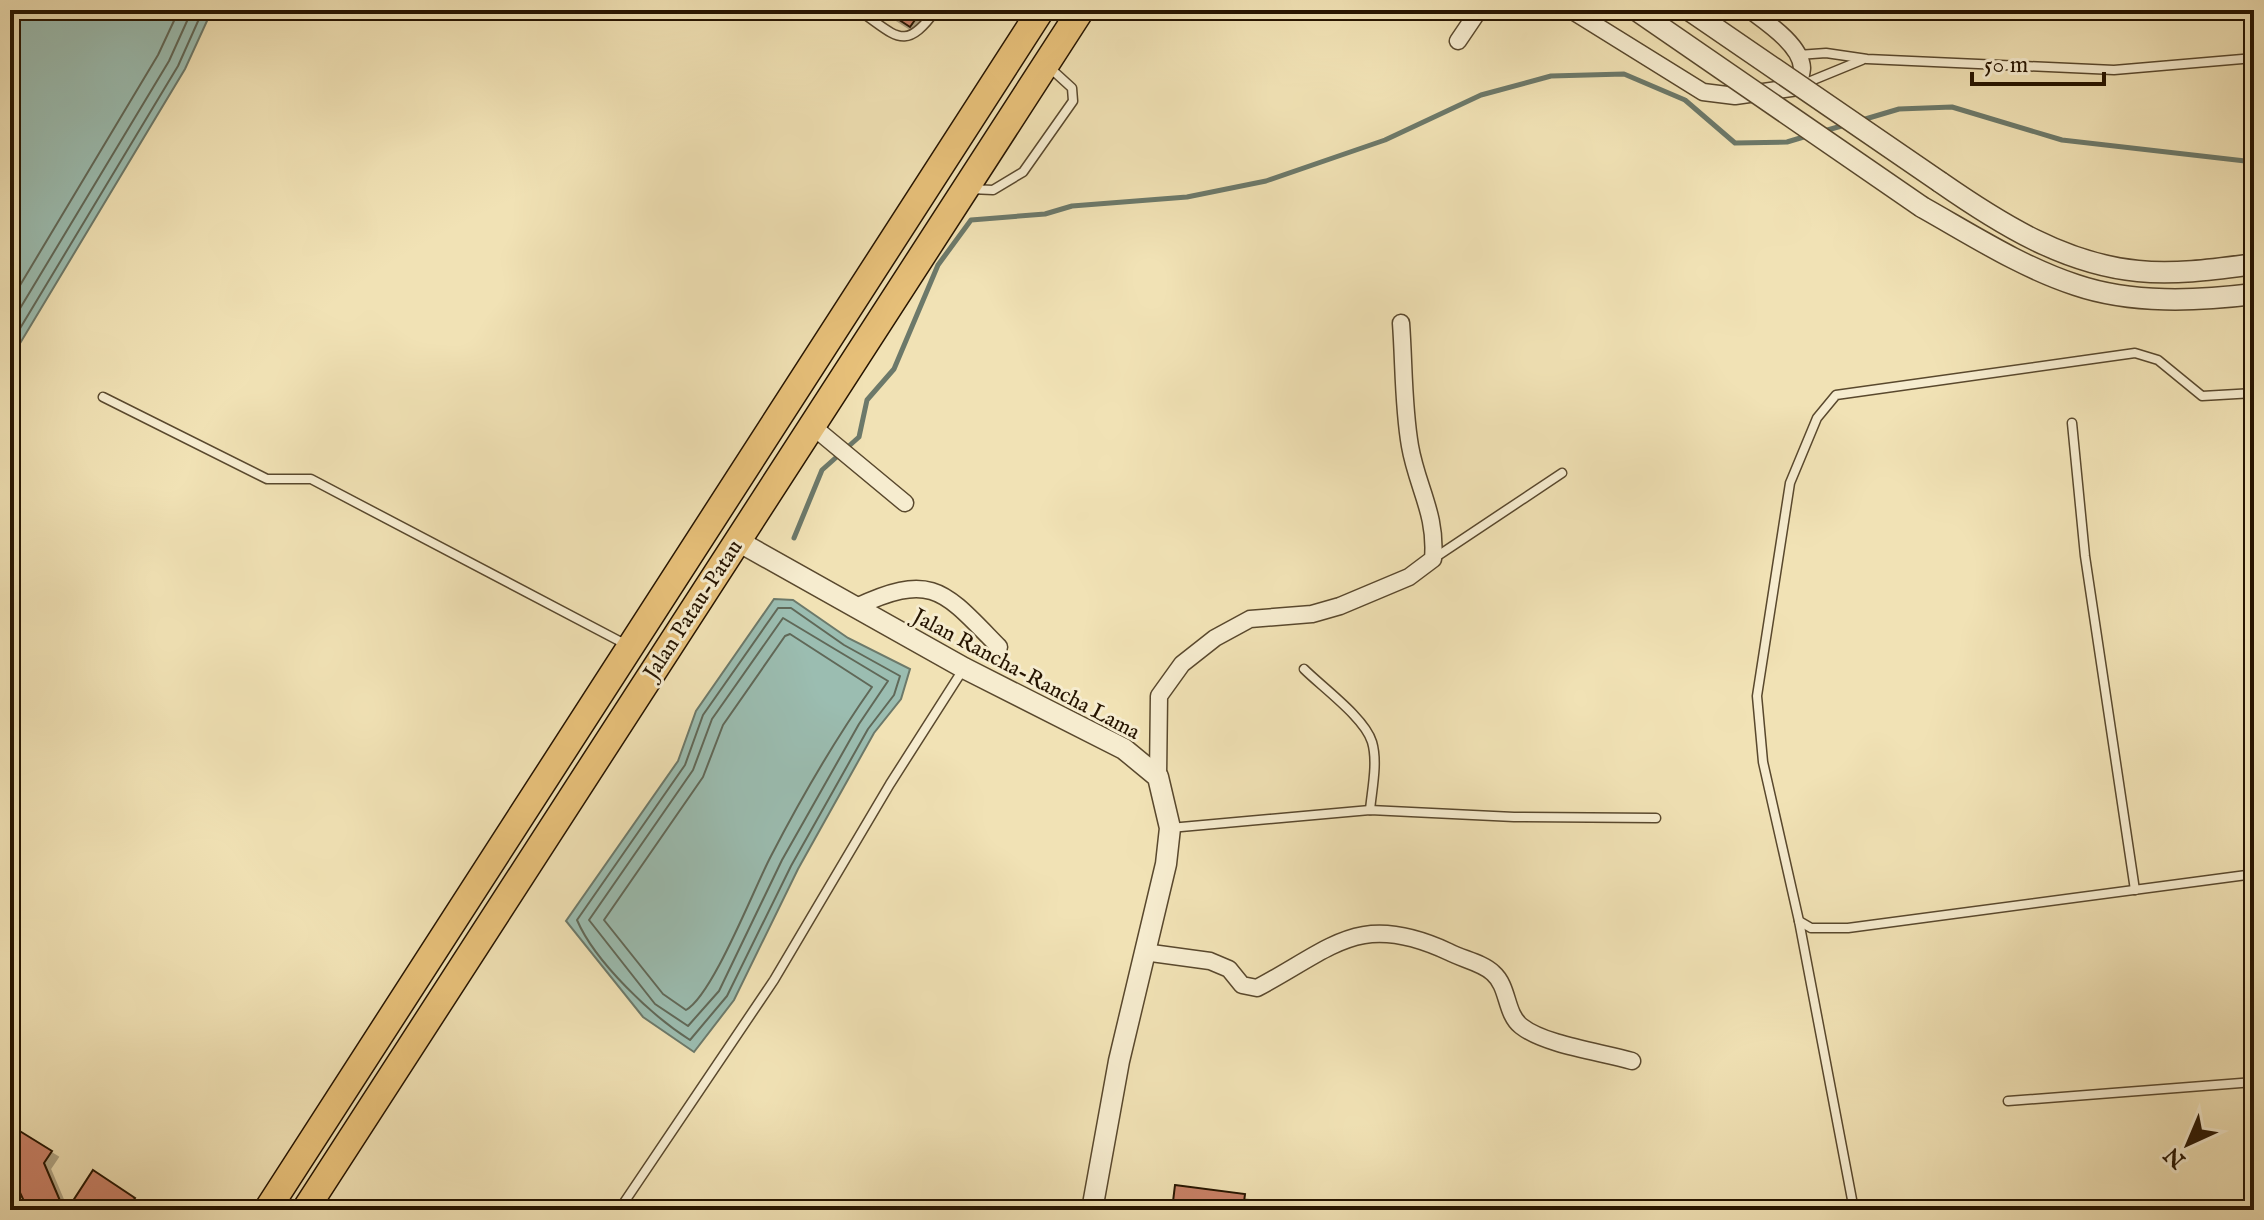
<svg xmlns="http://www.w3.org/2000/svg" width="2264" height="1220" viewBox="0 0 2264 1220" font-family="'IM FELL English',serif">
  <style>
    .water { fill: #9bbdb1; stroke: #6c796a; stroke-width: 2 }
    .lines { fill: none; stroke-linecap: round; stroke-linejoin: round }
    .shore { stroke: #606858; stroke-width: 2 }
    .stream { stroke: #6c796a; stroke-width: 5 }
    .building { fill: #ca8267; stroke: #261400; stroke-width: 2; filter: url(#shadow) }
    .service-casing { stroke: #59482d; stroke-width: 11 }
    .minor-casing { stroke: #59482d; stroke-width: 19 }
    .tertiary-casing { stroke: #59482d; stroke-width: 23 }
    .primary-casing { stroke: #261400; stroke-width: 29 }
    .service { stroke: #f6eccf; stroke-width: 8 }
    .minor { stroke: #f6eccf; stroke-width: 16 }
    .tertiary { stroke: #f6eccf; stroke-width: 20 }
    .primary { stroke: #e8c17a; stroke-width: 26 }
    .tertiary-bridge-casing { stroke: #59482d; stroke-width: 23; stroke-linecap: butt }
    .tertiary-bridge { stroke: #f6eccf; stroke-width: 20 }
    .labels { text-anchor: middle; stroke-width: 6; stroke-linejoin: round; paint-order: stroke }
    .street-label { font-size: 22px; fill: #261400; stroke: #f6eccf }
  </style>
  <defs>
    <filter id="shadow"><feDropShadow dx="6" dy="6" stdDeviation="0" flood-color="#0004"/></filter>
  </defs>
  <rect width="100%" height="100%" fill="#f1e2b5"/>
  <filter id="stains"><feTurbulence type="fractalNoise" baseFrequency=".0025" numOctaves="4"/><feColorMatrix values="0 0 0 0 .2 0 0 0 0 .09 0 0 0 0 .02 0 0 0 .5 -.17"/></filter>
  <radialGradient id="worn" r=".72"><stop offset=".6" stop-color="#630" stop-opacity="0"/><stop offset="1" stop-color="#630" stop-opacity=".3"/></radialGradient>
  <g class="water">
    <path d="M10,10H212L185,69L10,360Z"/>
    <path d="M774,599L793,600L848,638L910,669L901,699L874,733L798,869L734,1000L694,1052L643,1017L566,921L678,761L696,711Z"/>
  </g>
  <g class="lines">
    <g class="shore">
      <path d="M10,302L158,55L179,10"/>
      <path d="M10,325L169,61L192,10"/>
      <path d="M10,345L178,66L203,10"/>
      <path d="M778,608H791L844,645L900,676L894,695L868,729L791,866L727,996L690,1040C652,1016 595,962 577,920L685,765L703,715Z"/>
      <path d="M783,618L888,681L859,724L782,860L719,991L688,1026L655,1004L589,920L693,770L712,719Z"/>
      <path d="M790,634L872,687C834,741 801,798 771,856C754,888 713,995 686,1010L663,994L604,920L703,777L723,725L785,636Z"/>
    </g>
    <g class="stream">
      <path d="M1862,120L1899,109L1952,107L2062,140L2254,162"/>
      <path d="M1824,131L1845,125"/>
      <path d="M794,538L822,470L859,437L867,400L894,369L938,265L971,220L1045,214L1072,206L1187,197L1266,181L1385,140L1481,95L1551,76L1624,74L1685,100L1735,143L1787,142L1807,136"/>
    </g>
  </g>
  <g class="building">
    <path d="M884,10H922L910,27Z"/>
    <path d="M10,1125L52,1151L44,1163L64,1210H28L10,1171Z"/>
    <path d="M93,1170L135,1198L127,1210H67Z"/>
    <path d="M1175,1185L1245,1194L1243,1210H1172Z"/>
  </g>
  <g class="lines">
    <defs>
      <g id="service">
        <path d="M858,10C896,35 904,54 936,10"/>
        <path d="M1798,55L1826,53L1867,59L2114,70L2254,58"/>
        <path d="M1801,85L1862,60"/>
        <path d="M970,189L993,190L1023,172L1073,101L1072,88L1049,67"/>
        <path d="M2254,393L2202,396L2158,360L2135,353L1836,395L1817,418L1790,483L1757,696L1763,762L1799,921L1811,928H1848L2254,874"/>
        <path d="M103,397L267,479H311L625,644"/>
        <path d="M2072,423L2085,556L2135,890"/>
        <path d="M1433,559L1562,473"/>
        <path d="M1304,669C1322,687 1365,718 1372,742C1378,762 1372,789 1370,810"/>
        <path d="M1170,828L1370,810L1514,817L1656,818"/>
        <path d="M1799,921L1854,1210"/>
        <path d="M2008,1101L2254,1082"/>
        <path d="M619,1210L774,980L890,784L964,668"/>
      </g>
      <g id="minor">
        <path d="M1571,10L1703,92L1735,96L1798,87C1799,81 1802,73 1802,68C1801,45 1766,22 1750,10"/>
        <path d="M1458,41L1479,10"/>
        <path d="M811,425L905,503"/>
        <path d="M856,607C933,571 944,591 999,647"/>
        <path d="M1158,777L1159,696L1182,664L1215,638L1250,619L1312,614L1340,606L1409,577L1433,559C1437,514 1417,487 1410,446C1403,406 1404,363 1401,323"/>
        <path d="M1144,952L1210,961L1229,969L1242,985L1257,988C1333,948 1359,910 1449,952C1462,959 1483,963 1493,973C1509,987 1505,1013 1521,1026C1545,1045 1601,1052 1632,1061"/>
      </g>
      <g id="tertiary">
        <path d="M1940,182C1999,223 2064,264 2138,271C2176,275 2216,269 2254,264"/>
        <path d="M1922,207C1972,235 2021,267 2076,285C2132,304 2197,301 2254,294"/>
        <path d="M736,540L964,668L1124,749L1158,777L1170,828L1166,864L1119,1061L1092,1210"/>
      </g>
      <g id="primary">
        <path d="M267,1210L1041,10"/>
        <path d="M305,1210L1081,10"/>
      </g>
    </defs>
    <use href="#service" class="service-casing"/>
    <use href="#minor" class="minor-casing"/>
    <use href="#tertiary" class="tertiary-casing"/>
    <use href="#primary" class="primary-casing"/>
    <use href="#service" class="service"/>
    <use href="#minor" class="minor"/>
    <use href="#tertiary" class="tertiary"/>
    <use href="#primary" class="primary"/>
    <defs>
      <g id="tertiary-bridge">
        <path d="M1636,10L1922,207"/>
        <path d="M1689,10L1940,182"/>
      </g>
    </defs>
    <use href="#tertiary-bridge" class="tertiary-bridge-casing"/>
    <use href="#tertiary-bridge" class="tertiary-bridge"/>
  </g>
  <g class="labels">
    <g class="street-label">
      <text transform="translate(692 609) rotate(-57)" y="8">Jalan Patau-Patau</text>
      <text transform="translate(1027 673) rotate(28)" y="8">Jalan Rancha-Rancha Lama</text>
    </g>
  </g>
  <rect width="2264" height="1220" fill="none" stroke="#f1e2b5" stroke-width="40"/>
  <rect x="12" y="12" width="2240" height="1196" fill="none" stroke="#261400" stroke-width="4"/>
  <rect x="20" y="20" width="2224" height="1180" fill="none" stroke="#261400" stroke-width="2"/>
  <g transform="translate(2188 1144) rotate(224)" stroke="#f6eccf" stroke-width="6" paint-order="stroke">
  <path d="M0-6L14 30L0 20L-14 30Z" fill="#261400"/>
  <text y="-12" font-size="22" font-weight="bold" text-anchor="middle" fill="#261400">N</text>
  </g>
  <path d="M1972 72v12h132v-12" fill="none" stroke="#261400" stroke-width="4"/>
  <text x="1984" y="72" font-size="24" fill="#261400" stroke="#f6eccf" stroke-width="6" paint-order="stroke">50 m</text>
  <rect width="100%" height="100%" filter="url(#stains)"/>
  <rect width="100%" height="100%" fill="url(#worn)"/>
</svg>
